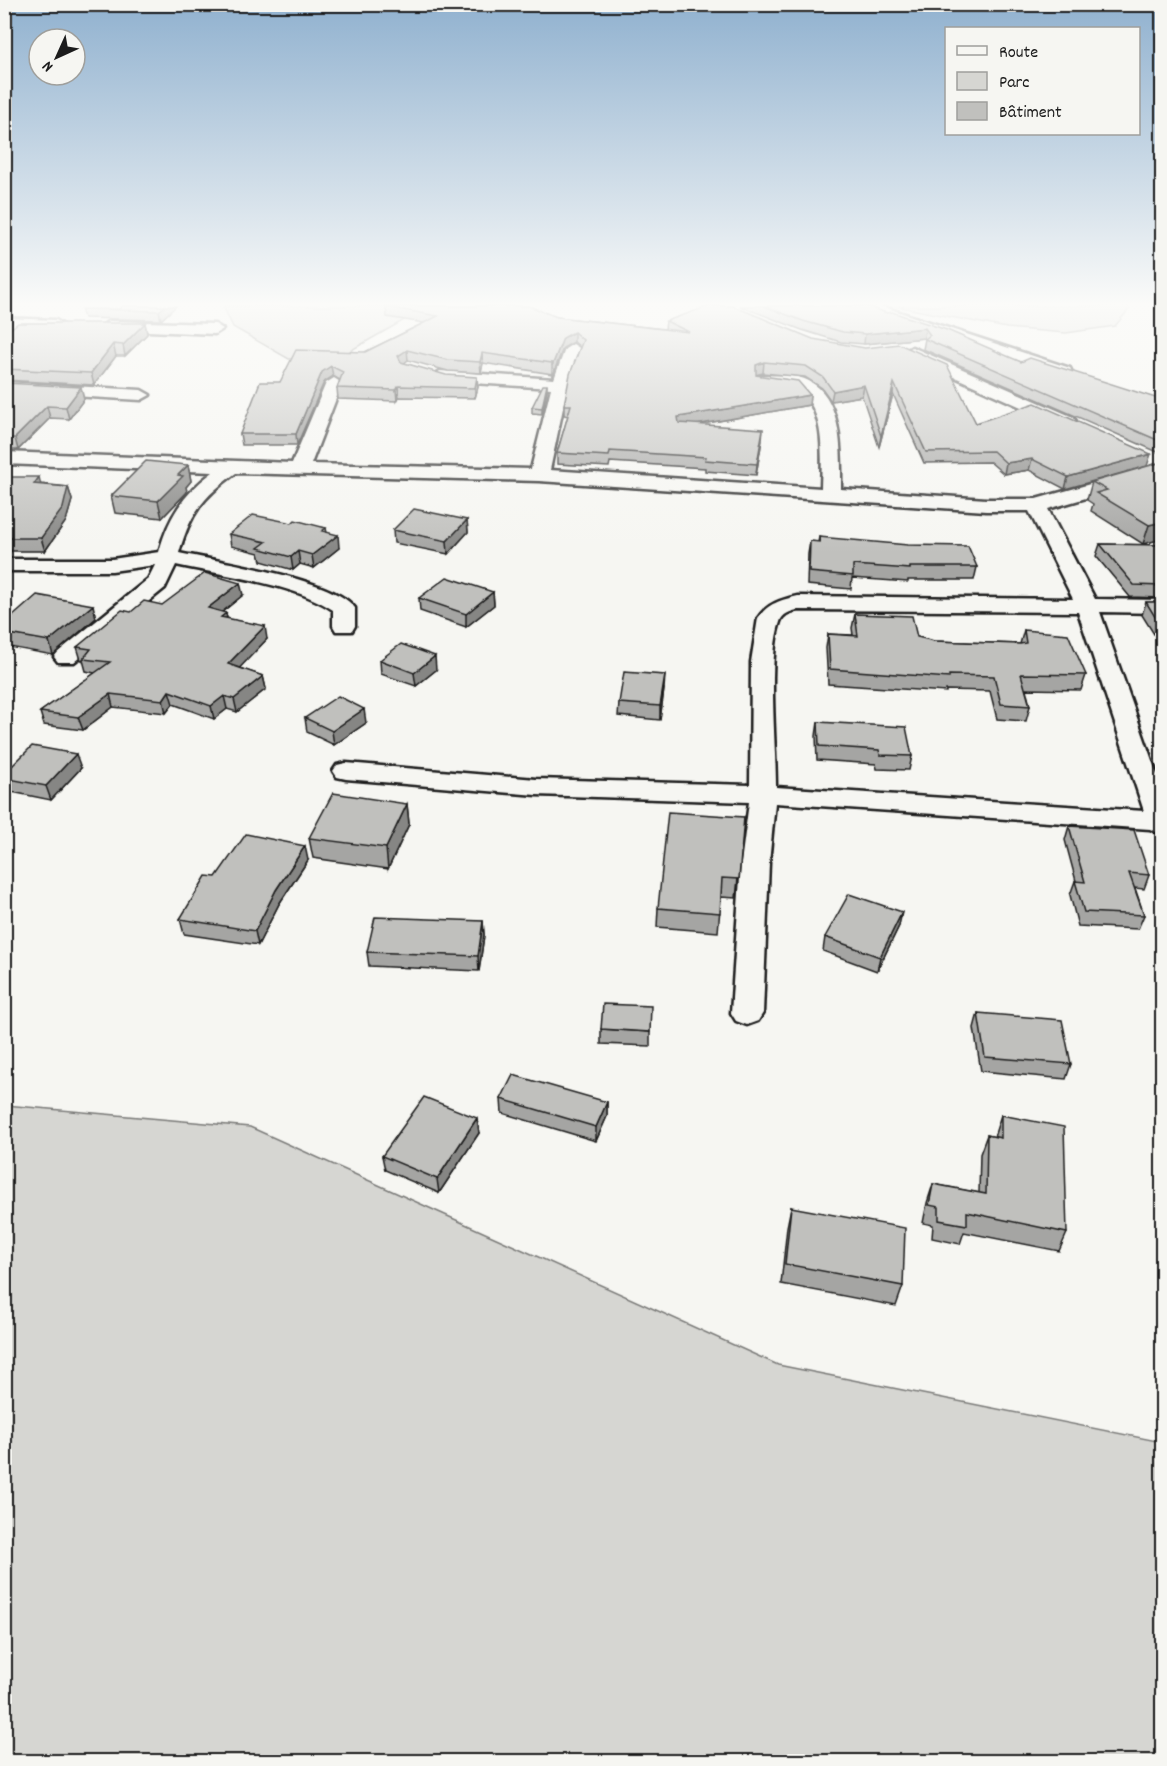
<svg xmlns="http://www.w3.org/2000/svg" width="1167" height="1766" font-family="Dekko,sans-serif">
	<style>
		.green { fill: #d6d6d2; stroke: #797977; stroke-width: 1.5 }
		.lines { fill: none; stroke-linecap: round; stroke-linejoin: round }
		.minor-casing { stroke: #1c1c1c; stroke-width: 5 }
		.minor { fill: #f6f6f2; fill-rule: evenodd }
		.wall { fill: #a5a5a3; stroke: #1c1c1c; stroke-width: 1.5 }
		.shaded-wall { fill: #868684; stroke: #1c1c1c; stroke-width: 1.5 }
		.building { fill: #c0c0bd; stroke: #1c1c1c; stroke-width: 1.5 }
	</style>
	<rect width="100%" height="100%" fill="#f6f6f2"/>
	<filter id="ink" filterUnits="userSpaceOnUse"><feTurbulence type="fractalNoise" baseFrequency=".0167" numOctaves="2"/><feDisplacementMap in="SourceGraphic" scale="12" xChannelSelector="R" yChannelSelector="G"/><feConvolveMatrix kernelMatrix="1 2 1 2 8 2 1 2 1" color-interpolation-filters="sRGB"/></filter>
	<g filter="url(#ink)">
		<!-- green -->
		<path class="green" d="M223,306H421L415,314L348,352L289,359L233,327Z
			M895,306H1128L1130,308L1115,326L1066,333L1007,328Z
			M5,1105L250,1127L778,1365L1162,1442V1761H5Z"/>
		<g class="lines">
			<!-- minor casing -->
			<g class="minor-casing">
				<path id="minor" d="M861,306H881L1070,368L1072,372L1064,377L1058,376L863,309Z
					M4,318L56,320L64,325L56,330L4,328Z
					M109,321L215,324L223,329L215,334L104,329L101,326Z
					M573,344L581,349L568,384L550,470L821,488C822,455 826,411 798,389L757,384L755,380L757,376L763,375C778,376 796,374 809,381C844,399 841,457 841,489L986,499H1036L1162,464V476L1048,509L1095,599L1162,600V613L1100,612L1162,789V835L1150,829L775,803L769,863L763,1013L758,1021L747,1025L736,1021L731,1013L741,863L749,802L536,795L346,779L337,777L333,771L337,765L346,763L536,779L750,785L751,662L758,618C768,603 781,600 798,596L1073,599L1029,511H986L539,481L236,473C203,497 190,513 179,553C217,561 335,579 355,608V626L352,631H336L333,626V610C296,584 221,575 176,565L165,588L74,662H58L54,657L58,652L148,579L155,565L112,571H4V559H112L159,552C168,518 184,493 213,472L4,464V452L292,463L326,383L334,378L342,383L311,464L531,469L551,388L440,381L432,376L440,371L554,379L565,349ZM798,610L1078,612L1144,811L776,787C776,745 767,658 780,622C782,614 791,611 798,610Z
					M912,347L1073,417L1076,421L1067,426L1061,425L906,355L904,352Z
					M4,382L141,390L150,395L141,400L4,392Z"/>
			</g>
			<!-- minor -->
			<use href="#minor" class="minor"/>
		</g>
		<!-- wall -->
		<path class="wall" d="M123,306H176L161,320L84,318L81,309H119Z
			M733,306L976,423L1147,466L1065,489L1029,470L1004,474L990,462L924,463L893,394L879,447L862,396L831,401L822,388L805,377L763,373L756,375L810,395L809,405L696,425L762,440L756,475L705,471V468L610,462L609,467L557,464V453L568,416L564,415V405L580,347L574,342L563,348L552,377V374L483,363L481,373L448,371L408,360L404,363L478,387L475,398L399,397L397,401L338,399L337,388L340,380L333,376L324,382L297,445H242L240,434L280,382L365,352L424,323L387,317L386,307L557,317L665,329L666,321Z
			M740,306H866L1021,362L1162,400V451L1160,453L923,349L925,339L924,338L864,344L841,342L802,330Z
			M145,323L147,334L125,356H116L94,385L4,380V334Z
			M4,383L84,399L69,419L50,418L18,450H4Z
			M547,391L542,414L532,413V407Z
			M1162,462V539L1143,544L1091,511L1093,504L1087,500L1092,482Z
			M188,465L191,481L186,487L187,492L162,518L115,513L111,496Z
			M4,477L41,484L68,487L72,500L66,521L45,551H11L8,557H4Z
			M467,520L468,532L448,554L394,543L393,530Z
			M292,523L326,528L327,533L339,548L314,568L300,564L293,570L261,561L259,553L231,546L229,534Z
			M819,537L977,567L974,580H908V582L852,578L851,589L807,585L808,554L810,541L818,542Z
			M1100,544L1162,545V598L1130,597L1096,556Z
			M493,592L494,605L466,627L420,611L419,598Z
			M243,595L222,612L226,613L227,618L267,639L239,668L263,676L266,689L237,712L227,709L214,719L173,704L166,713L113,707L83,730L44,725L40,712L95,673L86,671L83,660H81L77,647L162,605Z
			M1146,602H1162V647L1142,615Z
			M855,614L917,637L934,641L1020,644L1024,630L1086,675L1081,690L1026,689L1030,706L1026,721L997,719L990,691L946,690V692L828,684L826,648L828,634L853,635L852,628Z
			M96,618L53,655L4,646V624Z
			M380,660L436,670L416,686L381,674Z
			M664,689L660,720L618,716L619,703Z
			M305,718L366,723L334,745L307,732Z
			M818,722L912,756L909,770L877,769L876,764L817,760L816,736Z
			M81,768L51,800L7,791L4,786V774Z
			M407,804L409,824L388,869L313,858L309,838Z
			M744,817L736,898L721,897L718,932L657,927L658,908Z
			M1069,826L1149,875L1144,889L1135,888L1144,915L1138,929L1078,926L1070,895L1075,881H1076L1065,840Z
			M308,860L279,904L258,945L184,934L180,919L216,877Z
			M483,921L484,935L479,971L369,966L367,952Z
			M899,926L877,971L823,951L825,937Z
			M978,1013L1071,1064L1066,1079L981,1071L974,1028Z
			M601,1029L650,1032V1046L601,1044Z
			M501,1099L607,1102V1116L596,1141L502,1113Z
			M1001,1115L1067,1233L1059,1251L964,1232L960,1244L932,1238L933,1225L923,1223L927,1203L933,1184L979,1193L980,1154L987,1135L994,1137Z
			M479,1133L439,1193L385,1170L382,1156Z
			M791,1207L903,1286L896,1306L781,1284L787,1227Z"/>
		<!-- shaded-wall -->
		<path class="shaded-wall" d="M165,306H176L161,320L159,311Z
			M145,323L147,334L125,356L123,345Z
			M925,328L924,338L864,344L865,334Z
			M574,332V342L563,348L552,377V366L563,338Z
			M113,344L116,356L94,385L91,373Z
			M407,350L408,360L399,367L398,356Z
			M482,353L483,363L481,373L480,362Z
			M764,362L763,373L755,375L756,365Z
			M331,366L333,376L324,382L297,445L296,434L322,372Z
			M477,377L478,387L475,398V388Z
			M894,383L893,394L879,447L881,436Z
			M547,385V391L542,414V408Z
			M864,385L862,396L831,401L833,391Z
			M398,386L399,397L397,401L396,390Z
			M81,387L84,399L69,419L66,407Z
			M810,395L809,405L678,428V417Z
			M47,406L50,418L18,450L15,438Z
			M763,429L762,440L756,475L757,464Z
			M1151,454L1147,466L1065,489L1068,477Z
			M1032,459L1029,470L1004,474L1006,463Z
			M188,465L191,481L186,487L187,492L162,518L158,501L178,475Z
			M39,477L42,490L34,484Z
			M68,487L72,500L66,521L45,551L41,538Z
			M467,520L468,532L448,554L447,541Z
			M1162,522V539L1143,544L1149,525Z
			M338,535L339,548L314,568L312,555Z
			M6,538L11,551L8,557H4V542Z
			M298,551L300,564L293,570L291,557Z
			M240,583L243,595L211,621L208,608Z
			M493,592L494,605L466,627V614Z
			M93,605L96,618L53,655L49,641Z
			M226,613L228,625L221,617Z
			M265,626L267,639L231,677L228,664Z
			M435,656L436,670L416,686L414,673Z
			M665,675L664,689L660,720V706Z
			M263,676L266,689L237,712L234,699Z
			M169,691L173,704L166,713L163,700Z
			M110,694L113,707L83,730L78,717Z
			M224,696L227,709L214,719L211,706Z
			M364,709L366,723L334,745L332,731Z
			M76,754L81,768L51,800L46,786Z
			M407,804L409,824L388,869L386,848Z
			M305,846L308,860L279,904L258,945L255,931L276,890Z
			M902,912L899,926L877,971L880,957Z
			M483,921L484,935L479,971L478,956Z
			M607,1102V1116L596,1141V1127Z
			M477,1118L479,1133L439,1193L437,1179Z"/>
		<!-- building -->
		<path class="building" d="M123,306H165L159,311L81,309H119Z
			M391,306H529L557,317L689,332L666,321L709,306H733L813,339L865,348L899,344L947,365L976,423L1035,403L1151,454L1068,477L1032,459L1006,463L993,451L926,452L894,383L881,436L864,385L833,391L823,377L806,366L764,362L756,365V375L798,381L810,395L678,417L679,423L763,429L757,464L705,460L706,457L610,451L609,456L557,453L571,405H564L570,374L583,340L574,332L563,338L552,366V363L482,353L480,362L448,360L407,350L398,356L401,362L446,375L477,377L475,388L398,386L396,390L337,388L343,372L331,366L322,372L296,434H240L260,382H280L296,350L365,352L438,316L386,307Z
			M764,306H866L887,313L892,312L947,330L1021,362L1030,358L1162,400V442L925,339L930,335L925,328L865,334L843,332L803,321Z
			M18,323H145L123,345L113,344L91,373L4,369V334Z
			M4,383L81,387L66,407L47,406L15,438H4Z
			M543,385H547L542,408L532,407Z
			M146,461L188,465L178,475L183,476L158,501L111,496Z
			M1162,462V522L1149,525L1096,493L1107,490L1092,482Z
			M4,477H39L34,484L68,487L63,508L41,538H6L4,542Z
			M414,509L467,520L447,541L393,530Z
			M253,515L292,523L295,520L326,528L322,531L338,535L312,555L298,551L291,557L258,548L266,542L229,534Z
			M819,537L908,545L968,546L977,567H910V569L853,565V576L809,572L810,541L820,542Z
			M1100,544L1162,545V586L1134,585Z
			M205,573L240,583L208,608L226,613L221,617L265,626L228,664L263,676L234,699L224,696L211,706L169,691L163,700L110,694L78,717L40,712L110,662L83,659L91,649L77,647L122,610L131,612L144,601L162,605Z
			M447,577L493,592L466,614L419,598Z
			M37,595L93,605L49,641L4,633V624Z
			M1146,602H1162V628Z
			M855,614L912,616L917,637L934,641L1020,644L1026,643L1024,630L1068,634L1086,675L1021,674L1030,706L1001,704L994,676L949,675V678L830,669L828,634L858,636Z
			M401,644L435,656L414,673L380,660Z
			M624,672L665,675L660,706L619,703Z
			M338,696L364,709L332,731L305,718Z
			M818,722L906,727L912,756L880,755L879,750L819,746Z
			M32,746L76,754L46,786L4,778V774Z
			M333,793L407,804L386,848L309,838Z
			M668,812L744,817L739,879L722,878L720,913L658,908Z
			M1069,826L1134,830L1149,875L1129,873L1144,915L1084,912L1075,881L1085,882Z
			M246,834L305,846L276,890L255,931L180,919L206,876L216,877Z
			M849,894L902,912L880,957L825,937Z
			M375,917L483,921L478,956L367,952Z
			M603,1004L651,1006L650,1032L601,1029Z
			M978,1013L1062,1020L1071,1064L985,1057Z
			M513,1075L607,1102L596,1127L501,1099Z
			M424,1097L477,1118L437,1179L382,1156Z
			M1001,1115L1064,1127L1067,1233L967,1212V1225L939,1220V1207L929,1205L933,1184L986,1194L987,1135L1001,1138Z
			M791,1207L905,1228L903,1286L785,1264Z"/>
	</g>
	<!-- sky -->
	<linearGradient id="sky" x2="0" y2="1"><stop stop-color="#90b1cf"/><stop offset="0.55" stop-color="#fbfbf9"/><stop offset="1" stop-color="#fbfbf9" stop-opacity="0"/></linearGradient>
	<rect width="1167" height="553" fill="url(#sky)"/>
	<!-- margin -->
	<rect width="1167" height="1766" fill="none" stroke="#f6f6f2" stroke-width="24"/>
	<rect x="12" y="12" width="1143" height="1742" fill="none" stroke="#1c1c1c" stroke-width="2" filter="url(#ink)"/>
	<!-- legend -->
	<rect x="945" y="27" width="195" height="108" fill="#f6f6f2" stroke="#9f9f9c" stroke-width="1.5"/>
	<rect x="957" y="46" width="30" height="9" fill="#f6f6f2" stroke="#9f9f9c" stroke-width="1.5"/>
	<text x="999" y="57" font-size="18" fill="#1c1c1c">Route</text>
	<rect x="957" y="72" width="30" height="18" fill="#d6d6d2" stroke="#9f9f9c" stroke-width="1.5"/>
	<text x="999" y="87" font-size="18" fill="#1c1c1c">Parc</text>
	<rect x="957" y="102" width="30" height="18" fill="#c0c0bd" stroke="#9f9f9c" stroke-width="1.5"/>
	<text x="999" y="117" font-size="18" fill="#1c1c1c">Bâtiment</text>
	<!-- north arrow -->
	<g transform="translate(57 57) rotate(225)"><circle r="28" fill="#f6f6f2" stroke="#9f9f9c" stroke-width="1.5"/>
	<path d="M0-4.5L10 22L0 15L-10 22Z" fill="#1c1c1c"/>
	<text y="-9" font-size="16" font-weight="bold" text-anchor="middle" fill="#1c1c1c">N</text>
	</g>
</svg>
